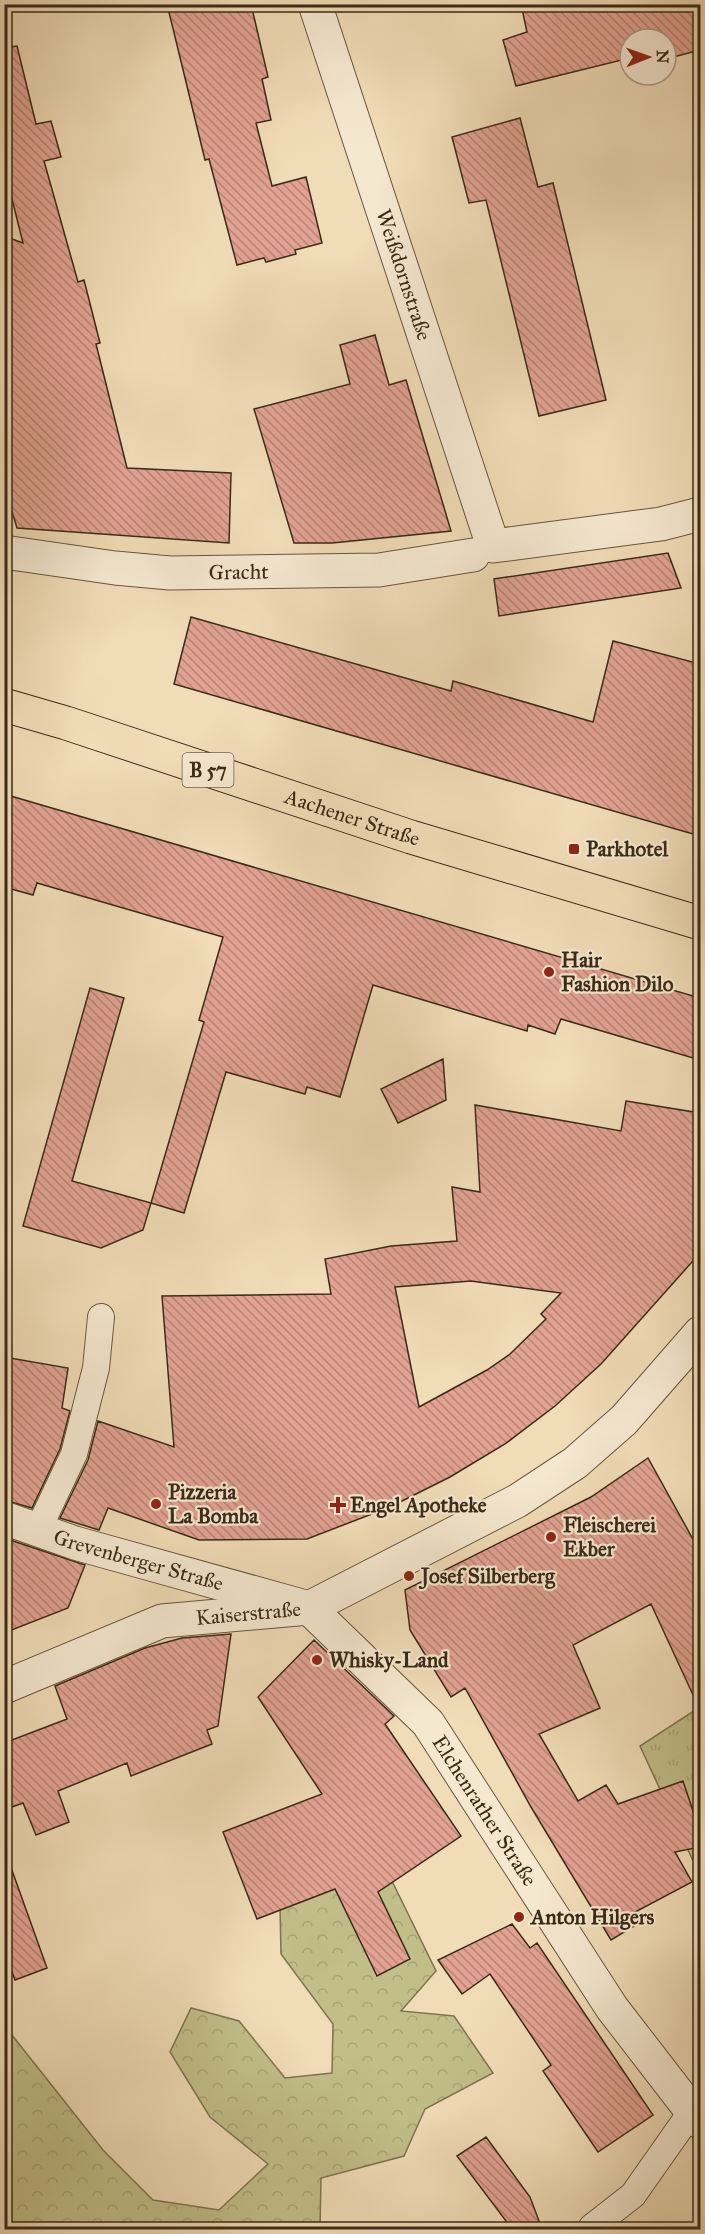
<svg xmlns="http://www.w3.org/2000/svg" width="705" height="2234" font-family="'IM FELL Great Primer',serif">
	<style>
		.grass { fill: url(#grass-tufts); stroke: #7e7450; stroke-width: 1.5 }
		.forest { fill: url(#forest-crowns); stroke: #7e7450; stroke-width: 1.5 }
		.building { fill: url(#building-back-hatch); stroke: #3a2a17; stroke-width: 1.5; fill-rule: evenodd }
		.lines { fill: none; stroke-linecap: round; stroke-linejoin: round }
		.service-casing { stroke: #68563f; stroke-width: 28 }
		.minor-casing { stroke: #68563f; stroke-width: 35 }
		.primary-casing { stroke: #3a2a17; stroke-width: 35 }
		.service { stroke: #f5e8d0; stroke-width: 26 }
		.minor { stroke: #f5e8d0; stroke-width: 33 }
		.primary { stroke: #f0dcb7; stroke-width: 33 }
		.poi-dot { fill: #8f2418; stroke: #f5e8d0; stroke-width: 2 }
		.labels { text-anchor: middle; stroke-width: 4.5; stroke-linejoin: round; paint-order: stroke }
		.shield { fill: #f5e8d0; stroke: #72634e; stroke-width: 1.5 }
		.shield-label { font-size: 20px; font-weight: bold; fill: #3a2a17 }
		.street-label { font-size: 21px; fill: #3a2a17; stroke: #f5e8d0 }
		.poi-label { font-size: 21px; font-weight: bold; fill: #3a2a17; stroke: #f5e8d0; text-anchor: start }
	</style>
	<defs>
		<pattern id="grass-tufts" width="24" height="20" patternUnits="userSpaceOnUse" patternTransform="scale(1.5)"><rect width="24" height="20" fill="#c1be89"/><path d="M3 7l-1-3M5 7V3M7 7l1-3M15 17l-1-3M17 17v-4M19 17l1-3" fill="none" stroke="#a7a376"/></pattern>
		<pattern id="forest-crowns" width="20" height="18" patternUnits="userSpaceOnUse" patternTransform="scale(1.5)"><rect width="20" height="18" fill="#c1be89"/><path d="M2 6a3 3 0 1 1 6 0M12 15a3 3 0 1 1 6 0" fill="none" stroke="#a7a376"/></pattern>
		<pattern id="building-back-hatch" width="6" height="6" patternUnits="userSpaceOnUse" patternTransform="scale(1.5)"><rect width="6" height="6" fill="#e2a292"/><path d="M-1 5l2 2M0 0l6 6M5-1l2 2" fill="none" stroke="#b88476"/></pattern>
	</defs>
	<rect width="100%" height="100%" fill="#f0dcb7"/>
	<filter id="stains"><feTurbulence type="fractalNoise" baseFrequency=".00333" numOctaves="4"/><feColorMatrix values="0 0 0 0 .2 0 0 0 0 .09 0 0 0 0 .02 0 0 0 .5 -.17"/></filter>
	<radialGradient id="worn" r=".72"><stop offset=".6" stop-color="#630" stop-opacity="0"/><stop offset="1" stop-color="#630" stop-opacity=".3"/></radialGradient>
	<!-- grass -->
	<path class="grass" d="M700,1707V1876L640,1746Z"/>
	<!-- forest -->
	<path class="forest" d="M365,1826L436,1971L401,2011L454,2016L493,2073L425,2109L404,2156L321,2178L320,2229H5L4,2025L103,2150L153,2200L219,2210L268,2164L210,2117L170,2052L191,2008L239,2021L285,2078L332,2073L333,2024L281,1954L280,1906Z"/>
	<!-- building -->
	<path class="building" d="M167,4H251L268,77L262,79L271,120L256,123L272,186L306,177L322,243L295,250L296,254L266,262L264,258L237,265L209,159L205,160Z
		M521,4H700V50L666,59V39H630V58L516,86L503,40L527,32Z
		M17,46L36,124L51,121L61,157L44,161L78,282L84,280L100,343L96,344L127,468L231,473L229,543L17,528L4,485V236L23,243L4,167V48Z
		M520,118L538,187L553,183L606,400L539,416L486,200L469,203L452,137Z
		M375,335L389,385L406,380L451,531L332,543H294L254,409L350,384L340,345Z
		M668,553L681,588L499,616L494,579Z
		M191,617L451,691L453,681L593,722L613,641L700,664V836L174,684Z
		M4,794L700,998V1060L561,1019L555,1034L528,1025L527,1031L373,985L340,1097L307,1087L305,1094L226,1072L184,1213L151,1203L204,1022L199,1020L223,937L37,883L33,895L4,887Z
		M90,988L124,998L72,1181L151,1203L143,1230L101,1248L23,1226Z
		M443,1059L446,1100L398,1123L381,1089Z
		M626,1101L700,1113V1253L601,1364L555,1406L505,1444L450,1477L390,1507L307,1539L199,1540L108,1508L99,1530L60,1518L88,1460L98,1421L174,1447L162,1296L331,1294L325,1259L391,1246L457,1241L452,1187L480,1192L475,1105L621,1131ZM471,1281L561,1293L541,1314L546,1319L510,1354L487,1370L419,1407L395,1287Z
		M4,1357L68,1368L62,1408L70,1411L60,1449L32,1508L4,1500Z
		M648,1458L700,1552V1710L651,1604L573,1645L600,1708L539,1734L578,1801L606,1785L618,1804L683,1781L700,1832V1847L675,1852L692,1882L635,1912L641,1922L611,1940L531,1807L465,1688L451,1697L410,1630L405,1590L591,1497Z
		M4,1538L85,1565L68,1608L4,1633Z
		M231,1634L218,1726L207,1730L212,1744L131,1776L127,1763L58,1791L69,1822L36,1835L23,1803L4,1810V1743L67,1719L55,1686L145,1648L182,1638Z
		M314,1640L394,1716L385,1724L461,1836L378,1892L410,1959L377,1976L335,1889L257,1919L223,1832L322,1794L258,1697Z
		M9,1862L47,1968L15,1980L4,1951V1863Z
		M512,1924L530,1948L537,1943L653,2115L598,2152L543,2071L551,2065L490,1974L462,1994L438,1960Z
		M486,2137L530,2197L542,2229H512L457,2156Z"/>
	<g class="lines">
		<!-- service casing -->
		<g class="service-casing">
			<path id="service" d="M38,1530L74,1454L96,1368L101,1317
				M592,2227L633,2195L692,2111"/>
		</g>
		<!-- minor casing -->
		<g class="minor-casing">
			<g id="minor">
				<path id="s1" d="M315,4L493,546L661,524L700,514"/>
				<path id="s2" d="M4,552L115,568L170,573L379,570L473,555"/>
				<path id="s3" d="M4,1518L75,1543L309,1608L428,1723L612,2008L700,2122"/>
				<path id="s4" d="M4,1687L162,1621L309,1608L517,1501L575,1463L624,1420L700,1333"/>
			</g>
		</g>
		<!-- primary casing -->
		<g class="primary-casing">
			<g id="primary">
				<path id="s5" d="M4,705L66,723L411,837L700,923"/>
			</g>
		</g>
		<!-- service -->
		<use href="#service" class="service"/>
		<!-- minor -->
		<use href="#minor" class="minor"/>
		<!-- primary -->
		<use href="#primary" class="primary"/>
	</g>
	<!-- markers -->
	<g class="poi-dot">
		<rect x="568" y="843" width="12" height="12" rx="3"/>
		<circle cx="549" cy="972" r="6"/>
		<circle cx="156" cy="1504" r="6"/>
		<path d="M335 1496h6v6h6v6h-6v6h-6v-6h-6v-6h6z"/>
		<circle cx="551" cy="1537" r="6"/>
		<circle cx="409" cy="1576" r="6"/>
		<circle cx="317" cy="1660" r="6"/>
		<circle cx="519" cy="1917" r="6"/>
	</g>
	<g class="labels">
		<!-- shield labels -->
		<rect class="shield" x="182.5" y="753" width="51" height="34" rx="4.5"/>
		<g class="shield-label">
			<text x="208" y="777">B 57</text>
		</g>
		<!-- street labels -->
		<g class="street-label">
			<text dy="7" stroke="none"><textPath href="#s1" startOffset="285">Weißdornstraße</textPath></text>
			<text dy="7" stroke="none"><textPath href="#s2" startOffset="236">Gracht</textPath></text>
			<text dy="7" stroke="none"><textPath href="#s5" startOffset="366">Aachener Straße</textPath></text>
			<text dy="7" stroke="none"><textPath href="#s3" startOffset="141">Grevenberger Straße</textPath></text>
			<text dy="7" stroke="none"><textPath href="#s4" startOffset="258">Kaiserstraße</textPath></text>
			<text dy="7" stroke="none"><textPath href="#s3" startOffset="588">Elchenrather Straße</textPath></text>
		</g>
		<!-- poi labels -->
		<g class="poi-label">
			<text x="586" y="856">Parkhotel</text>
			<text x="561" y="967">Hair<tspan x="561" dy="24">Fashion Dilo</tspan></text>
			<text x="168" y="1499">Pizzeria<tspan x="168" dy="24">La Bomba</tspan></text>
			<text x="350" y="1512">Engel Apotheke</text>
			<text x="563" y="1532">Fleischerei<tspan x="563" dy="24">Ekber</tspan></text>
			<text x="421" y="1583">Josef Silberberg</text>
			<text x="329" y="1667">Whisky-Land</text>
			<text x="531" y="1924">Anton Hilgers</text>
		</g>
	</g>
	<!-- margin -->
	<rect width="705" height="2234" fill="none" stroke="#f0dcb7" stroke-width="24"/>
	<rect x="6" y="6" width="693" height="2222" fill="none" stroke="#3a2a17" stroke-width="3"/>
	<rect x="12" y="12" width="681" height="2210" fill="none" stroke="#3a2a17" stroke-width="1.5"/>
	<!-- north arrow -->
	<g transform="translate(648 57) rotate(89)"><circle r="28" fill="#f5e8d0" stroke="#aa9c86" stroke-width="1.5"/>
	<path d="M0-4.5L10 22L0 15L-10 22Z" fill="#8f2418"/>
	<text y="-9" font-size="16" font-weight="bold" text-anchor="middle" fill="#3a2a17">N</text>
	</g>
	<rect width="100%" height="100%" filter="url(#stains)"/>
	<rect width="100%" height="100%" fill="url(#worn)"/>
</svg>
